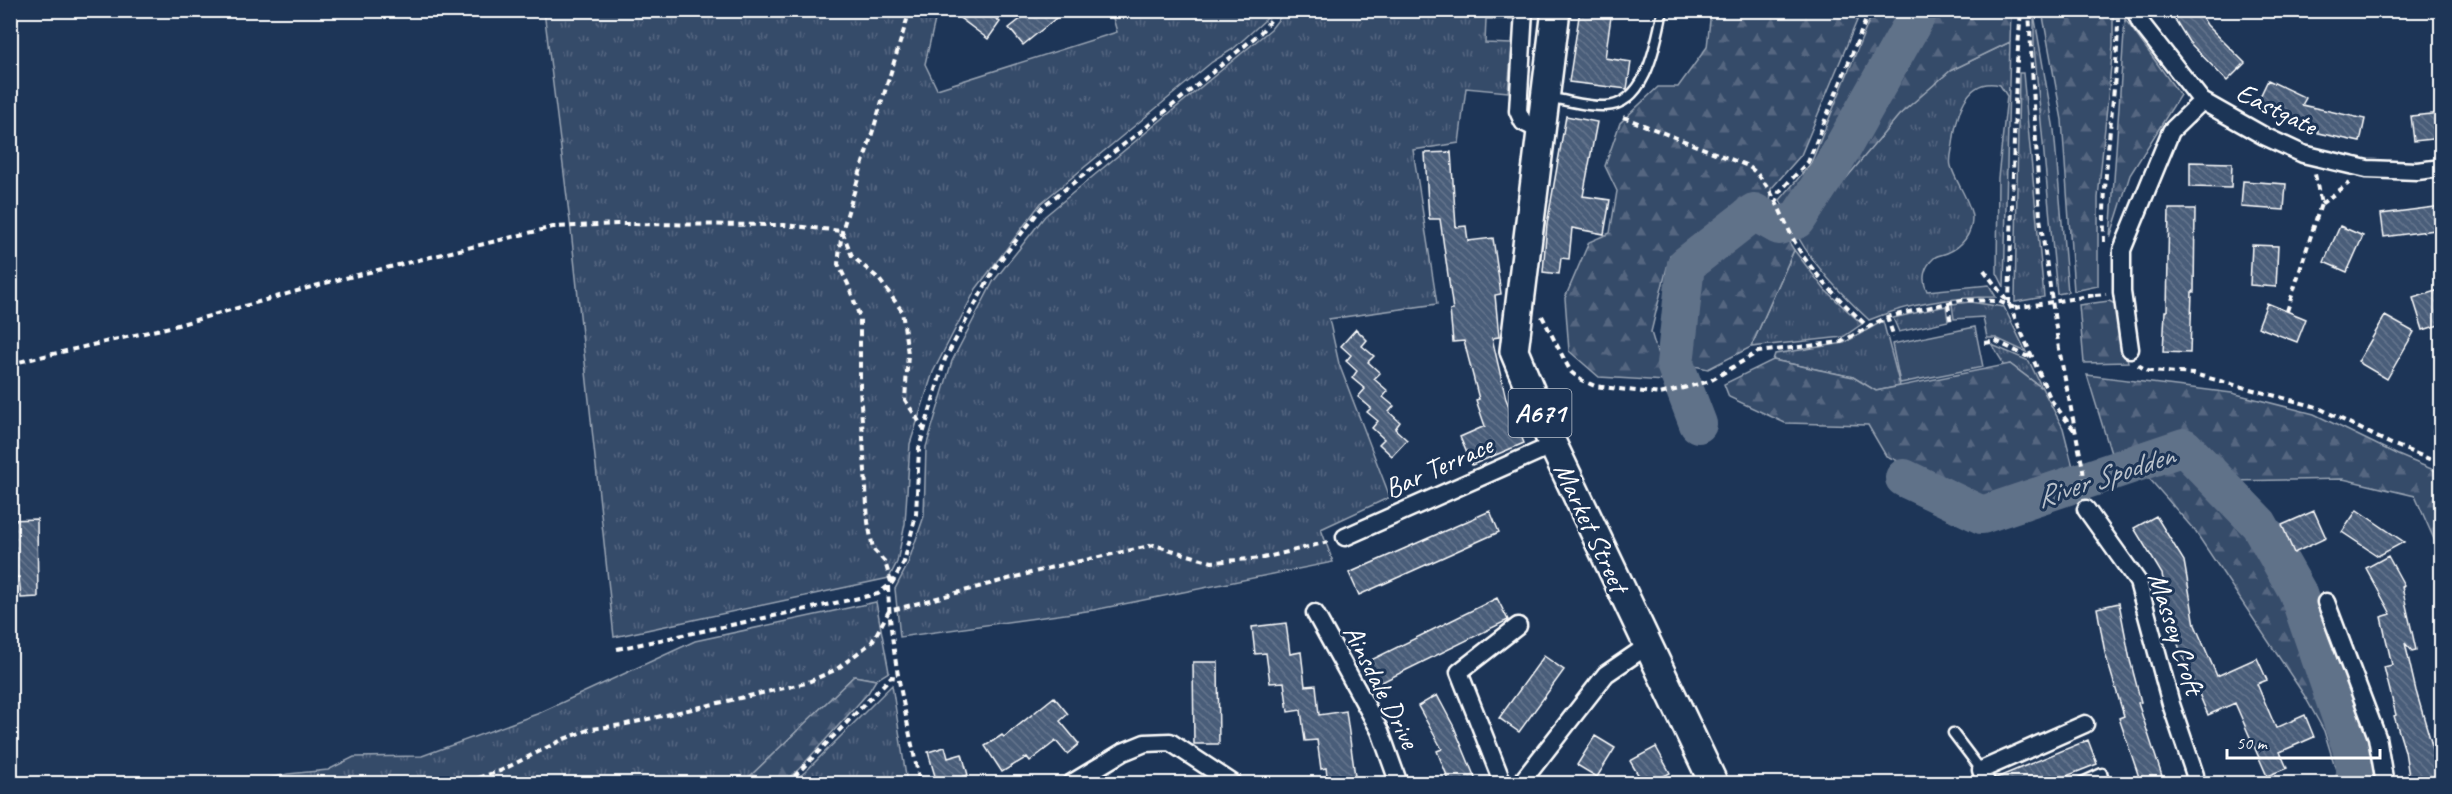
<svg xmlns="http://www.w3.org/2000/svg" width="2452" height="794" font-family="Caveat,sans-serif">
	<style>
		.grass { fill: url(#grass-tufts); stroke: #9aa5b4; stroke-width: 1.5 }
		.forest { fill: url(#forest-firs); stroke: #9aa5b4; stroke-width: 1.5 }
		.green { fill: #364b69; stroke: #9aa5b4; stroke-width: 1.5 }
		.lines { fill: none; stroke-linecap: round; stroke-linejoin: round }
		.river { stroke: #617289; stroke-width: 38 }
		.building { fill: url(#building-back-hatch); stroke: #fff; stroke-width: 1.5 }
		.service-casing { stroke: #fff; stroke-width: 13 }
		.minor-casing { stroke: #fff; stroke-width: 21 }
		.primary-casing { stroke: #fff; stroke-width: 32 }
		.path { stroke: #fff; stroke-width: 4; stroke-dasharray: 6 4.5; stroke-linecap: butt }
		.service { stroke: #1d3557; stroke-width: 8 }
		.minor { stroke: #1d3557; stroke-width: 16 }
		.primary { stroke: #1d3557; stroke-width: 27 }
		.path-bridge { stroke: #fff; stroke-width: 4; stroke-dasharray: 6 4.5; stroke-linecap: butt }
		.labels { text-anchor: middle; stroke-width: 6; stroke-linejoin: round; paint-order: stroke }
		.shield { fill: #1d3557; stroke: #bbc2cd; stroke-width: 1.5 }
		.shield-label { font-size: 27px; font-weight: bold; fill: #fff }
		.street-label { font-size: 28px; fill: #fff; stroke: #1d3557 }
		.water-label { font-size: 30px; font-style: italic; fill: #b8c0ca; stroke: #1d3557 }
	</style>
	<defs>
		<pattern id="grass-tufts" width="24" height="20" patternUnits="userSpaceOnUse" patternTransform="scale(1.5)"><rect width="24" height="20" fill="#364b69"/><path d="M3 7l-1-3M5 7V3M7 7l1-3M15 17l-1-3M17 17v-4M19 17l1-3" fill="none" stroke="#546680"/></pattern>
		<pattern id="forest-firs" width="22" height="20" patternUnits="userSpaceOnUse" patternTransform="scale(1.5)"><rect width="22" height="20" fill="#364b69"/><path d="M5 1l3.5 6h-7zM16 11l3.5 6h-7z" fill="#546680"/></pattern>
		<pattern id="building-back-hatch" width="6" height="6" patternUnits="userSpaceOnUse" patternTransform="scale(1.5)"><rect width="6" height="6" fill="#4a5d79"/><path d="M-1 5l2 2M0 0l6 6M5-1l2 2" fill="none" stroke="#65758d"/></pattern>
	</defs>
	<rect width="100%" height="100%" fill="#1d3557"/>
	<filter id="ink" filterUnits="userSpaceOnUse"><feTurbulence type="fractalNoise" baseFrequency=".0167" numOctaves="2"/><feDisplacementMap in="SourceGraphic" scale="12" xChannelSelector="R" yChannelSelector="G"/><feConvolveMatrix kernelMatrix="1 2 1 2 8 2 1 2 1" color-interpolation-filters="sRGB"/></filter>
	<g filter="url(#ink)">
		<!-- grass -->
		<path class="grass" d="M544,11H937L925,64L937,89L1117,32L1111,11H1275L1233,49L1212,62L1041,203L976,289L933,372L910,444L905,524L897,562L889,578L614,637L571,230Z
			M1285,11H1513V19H1486L1485,43L1512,44L1508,92L1466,88L1459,143L1413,150L1437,304L1329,319L1339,364L1390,497L1321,529L1333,562L1094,610L900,637L895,589L907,566L924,516L926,447L952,361L993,282L1045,216L1271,29Z
			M2034,14L2054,130L2068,292L2057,294L2034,46Z
			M2010,42L2004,287L1997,273L1998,178L2007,96L2000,85C1965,76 1956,117 1953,144C1952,151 1949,160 1951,166C1955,181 1972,204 1972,218C1972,234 1962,247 1947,253C1943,255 1937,255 1934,258C1924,267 1921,279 1927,291L1989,285L1996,297C1953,297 1908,304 1869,320C1840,292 1815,268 1795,232L1808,223L1899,115L1949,71Z
			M2019,73H2023L2044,297L2015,302Z
			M1794,250L1825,290L1862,324L1843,337L1751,347Z
			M1970,302L2004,307L2026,352L1996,338H1987L1983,317L1954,319L1952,304Z
			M1946,306L1948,321L1899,332L1893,318Z
			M1883,321L1900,386L1876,391L1853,377L1773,360L1775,354L1844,343Z
			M1992,345L2029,361L2042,388L2010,364L2003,366L2002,361Z
			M876,602L889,672L876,680L854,676L743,783L242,784L288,774L328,770L354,757L422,756L537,714L695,641Z
			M892,685L907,783H791L805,772Z"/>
		<!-- forest -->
		<path class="forest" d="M1711,11H1861L1801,155L1771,189L1770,206L1750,207L1670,255L1651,332L1666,381L1599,377L1569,351L1565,298L1589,242L1610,233L1617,191L1605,166L1620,123L1658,87H1678L1707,47Z
			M1873,11H1912L1818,180L1794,216L1789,219L1780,200L1811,163Z
			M1928,11H2011L2010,42L1950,71L1899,115L1808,224Z
			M2042,11H2113V46L2098,198V286L2074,291L2062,120Z
			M2125,19L2180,95L2130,175L2110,238Z
			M1753,220L1786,237L1794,250L1751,347L1708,369L1685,364L1699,275Z
			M2109,301L2115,304L2128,362L2084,363L2079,305Z
			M1773,360L1853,377L1876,391L2010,364L2042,388L2063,428L2075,475L1993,500L1886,456L1868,425L1785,423L1729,397L1724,384Z
			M2087,375L2232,393L2314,414L2398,455L2441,473V555L2415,496L2343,479L2232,481L2191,437L2113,460Z
			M2185,456L2251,528L2291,594L2347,753L2350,783H2340L2324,731L2304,695L2195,531L2148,477L2118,486V477Z
			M854,676L876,680L868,693L799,769L783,783H743Z"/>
		<!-- green -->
		<path class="green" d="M1975,327L1983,367L1900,383L1892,344Z"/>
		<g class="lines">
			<!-- river -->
			<path class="river" d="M1698,424L1675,364L1686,265L1754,212L1779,226L1797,220L1831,168L1920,10
				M1904,478L1982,515L2184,447L2259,524L2297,591L2353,753L2355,784"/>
		</g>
		<!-- building -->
		<path class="building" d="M949,10H985L1000,22L988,39Z
			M1032,10H1066L1023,45L1009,28Z
			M1580,10H1612L1605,58L1631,62L1627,89L1569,82Z
			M2169,10H2198L2207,25L2245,63L2227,81L2189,42Z
			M2268,80L2306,98L2302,105L2365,119L2360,142L2318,133V130L2258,101Z
			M2442,113V138L2414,141L2411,116Z
			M1566,116L1597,122L1583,196L1610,200L1604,234L1572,228L1569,259L1561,258L1559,274L1543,272L1547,224Z
			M1451,152L1456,227L1466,226L1468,241L1493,238L1501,294L1495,295L1499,337L1492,338L1506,399L1524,443L1472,465L1460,437L1485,426L1476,400L1479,399L1464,341L1453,342L1450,310H1453L1440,219H1429L1425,153Z
			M2190,162L2232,163L2231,188L2190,187Z
			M2243,181L2286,184L2284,210L2241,207Z
			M2442,206V229L2384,237L2381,214Z
			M2169,209H2195L2194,292H2192L2190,353L2163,352L2165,311H2167Z
			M2340,226L2363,236L2347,272L2324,262Z
			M2252,245L2278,246L2276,287L2250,285Z
			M2442,289V324L2423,330L2413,298Z
			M2267,303L2306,319L2297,342L2258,327Z
			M2385,316L2414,332L2387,379L2358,362Z
			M1356,329L1367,340L1362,346L1374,356L1368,362L1380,373L1374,379L1388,391L1383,397L1394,406L1389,412L1400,422L1395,429L1407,440L1392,456L1379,444L1384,439L1372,428L1378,421L1367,412L1371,408L1358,397L1365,389L1352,378L1357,371L1346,361L1351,355L1341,346Z
			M2357,510L2404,542L2378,556L2342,532Z
			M1490,511L1499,532L1359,595L1349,573Z
			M2314,511L2326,538L2294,553L2282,525Z
			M2156,516L2184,561L2195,625L2217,676L2257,658L2267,680L2257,684L2276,728L2305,715L2314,737L2280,752L2287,768L2267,776L2235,703L2208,715L2174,635L2162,574L2134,528Z
			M37,519L38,597L21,598L19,577L10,578V520Z
			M2388,556L2404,585L2402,587L2416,650L2412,651L2405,643L2416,691L2431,742L2438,783H2410L2405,751L2394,716L2396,715L2384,667L2392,665L2381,617L2391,614L2366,568Z
			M1497,598L1508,620L1376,685L1365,663Z
			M2119,603L2130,660L2141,702L2138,703L2162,776L2141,783L2119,718L2124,716L2105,653L2097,608Z
			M1286,623L1290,654L1301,652L1305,686L1316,685L1319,715L1346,711L1356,783H1328L1326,768L1321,769L1317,740L1305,741L1301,710L1288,712L1284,682L1270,683L1266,653L1255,654L1252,627Z
			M1544,656L1564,670L1519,732L1499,718Z
			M1193,662H1218L1219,744H1194Z
			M1437,695L1454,727L1477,783H1450L1437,751L1442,749L1418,706Z
			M1054,697L1068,714L1060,721L1079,744L1067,754L1056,741L1030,761L1027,757L1002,772L985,746L1002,735L1004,737Z
			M1595,736L1615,748L1597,777L1577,765Z
			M2088,740L2097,764L2049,783H1997L1996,778Z
			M945,747L948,758L962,754L968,775L956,779L958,783H937L928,752Z
			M1656,747L1670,773L1650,783H1643L1630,761Z"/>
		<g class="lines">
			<!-- service casing -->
			<g class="service-casing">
				<path id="service" d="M1550,98C1567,100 1587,107 1605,106C1647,105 1656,42 1663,10
					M2439,431L2442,432
					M1953,733L1981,770
					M2078,784L2102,773L2105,784"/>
			</g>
			<!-- minor casing -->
			<g class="minor-casing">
				<path id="minor" d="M1524,10L1518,111L1523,122L1541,131
					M2135,10L2140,22L2202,101L2264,136L2303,154L2367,169L2417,171L2442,168
					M2130,349L2122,292V250L2171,131L2202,101
					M2086,509L2138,582L2171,704L2195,775L2193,784
					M1345,537L1553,445
					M2326,602L2377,737L2385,784
					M1315,613L1380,731L1399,784
					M1070,784L1123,752L1145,743L1170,742L1234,784
					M1503,784L1459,672L1518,626
					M1520,784L1606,674L1647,646
					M1987,784L1981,770L2085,724"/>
			</g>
			<!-- primary casing -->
			<g class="primary-casing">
				<path id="primary" d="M1556,10L1514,351L1553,445L1714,784"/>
			</g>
			<!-- path -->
			<path class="path" d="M2029,10L2040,218L2059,349L2083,469L2085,493
				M1623,117L1748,166C1776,186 1784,228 1803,256C1822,283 1845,305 1868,327
				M1776,204L1779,192L1808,162L1870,10
				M2321,204L2349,183
				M2104,242C2102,167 2117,94 2118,19
				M1984,270L2009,304L2051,400L2074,430
				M2095,295L2106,294
				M1948,304L1951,324
				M2009,304L2016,74L2021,10
				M2287,311L2321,204L2315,174
				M1542,316L1564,359L1571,372L1581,380L1595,386L1660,394L1710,381L1758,352L1841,342L1887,317L1922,309L1962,300L1998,301L2015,308
				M1887,317L1894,337
				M1985,343L1996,341L2026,356L2031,355
				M10,364L174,326L329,282L553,227L618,224L784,225L842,231L852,256L879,279L902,311L908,354L905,400L924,429
				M2138,365L2148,371L2194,374L2317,407L2389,443L2442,464
				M891,582L885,562L873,549L868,522L860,388V318L848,284L838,264L842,231L910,10
				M888,586C890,653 907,718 920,784
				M617,649L878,594L892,583L904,562L916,515L919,448L945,359L996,266L1043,206L1144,129L1260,33L1279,10
				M458,784L500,771L564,739L591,729L622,725L806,683L837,669L872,642L889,611L1053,567L1154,545L1212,562L1263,558L1328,542
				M787,784L891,677L898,678"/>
			<!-- service -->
			<use href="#service" class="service"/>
			<!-- minor -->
			<use href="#minor" class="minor"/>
			<!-- primary -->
			<use href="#primary" class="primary"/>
			<!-- path-bridge -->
			<path class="path-bridge" d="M2015,308L2095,295"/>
		</g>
	</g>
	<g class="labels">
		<!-- shield labels -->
		<rect class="shield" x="1508.5" y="389" width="63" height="48" rx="4.5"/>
		<g class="shield-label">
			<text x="1540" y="422">A671</text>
		</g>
		<!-- street labels -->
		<g class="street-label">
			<text transform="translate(2277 108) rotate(26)" y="10">Eastgate</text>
			<text transform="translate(1438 466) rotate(-24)" y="10">Bar Terrace</text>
			<text transform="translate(1592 527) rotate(65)" y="10">Market Street</text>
			<text transform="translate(2177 633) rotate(72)" y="10">Massey Croft</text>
			<text transform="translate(1382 686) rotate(63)" y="10">Ainsdale Drive</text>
		</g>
		<!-- water labels -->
		<g class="water-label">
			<text transform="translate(2105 476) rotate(-18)" y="10">River Spodden</text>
		</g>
	</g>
	<!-- margin -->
	<rect width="2452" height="794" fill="none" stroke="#1d3557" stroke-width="36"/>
	<rect x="18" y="18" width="2416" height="758" fill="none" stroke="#fff" stroke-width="2" filter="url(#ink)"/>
	<!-- scale -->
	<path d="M2227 749v9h153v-9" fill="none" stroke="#ffffff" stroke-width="3"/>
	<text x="2236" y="749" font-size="18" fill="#ffffff" stroke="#1d3557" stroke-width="4.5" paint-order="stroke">50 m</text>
</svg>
